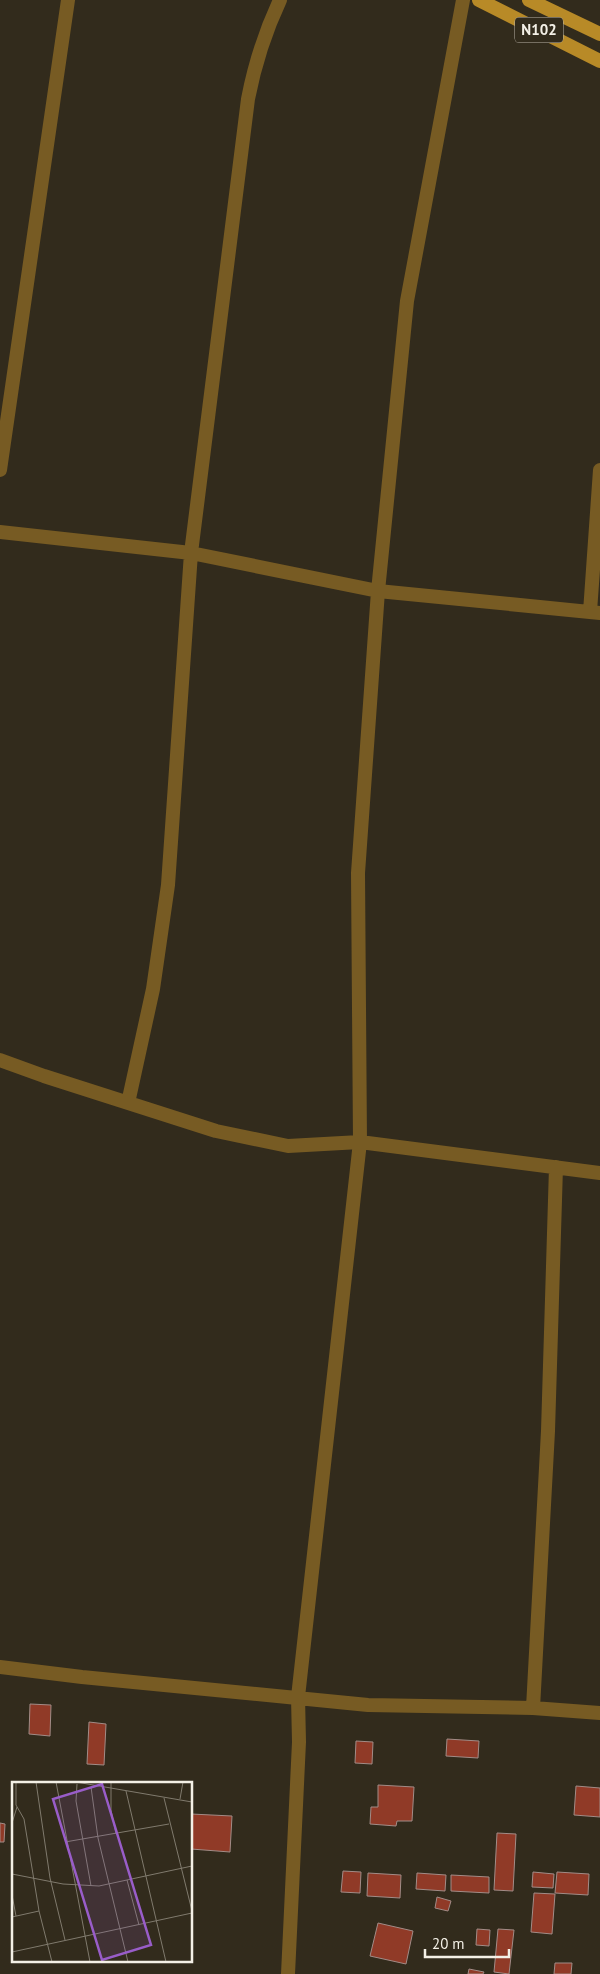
<svg xmlns="http://www.w3.org/2000/svg" width="600" height="1974" font-family="'PT Sans',sans-serif">
	<style>
		.building { fill: #903a27; stroke: #a28c87 }
		.lines { fill: none; stroke-linecap: round; stroke-linejoin: round }
		.minor { stroke: #775b23; stroke-width: 14 }
		.primary { stroke: #b88a27; stroke-width: 14 }
		.labels { text-anchor: middle; stroke-width: 4; stroke-linejoin: round; paint-order: stroke }
		.shield { fill: #322b1c; stroke: #bab5a9; stroke-width: 1 }
		.shield-label { font-size: 15px; font-weight: bold; fill: #f4f0e6 }
		.inset-road { fill: none; stroke: #807a6d; stroke-width: 1 }
		.view { fill: #995dc9; fill-opacity: 0.15; stroke: #995dc9; stroke-width: 2.5 }
		.inset-edge { fill: none; stroke: #f4f0e6; stroke-width: 2.5 }
	</style>
	<rect width="100%" height="100%" fill="#322b1c"/>
	<!-- building -->
	<path class="building" d="M30,1704L51,1705L50,1736L29,1734Z
		M89,1722L106,1724L104,1765L87,1764Z
		M447,1739L479,1741L478,1758L446,1756Z
		M356,1741L373,1742L372,1764L355,1763Z
		M378,1785L414,1787L412,1821H397L396,1826L370,1824L371,1807H378Z
		M576,1786L600,1788V1817L574,1815Z
		M191,1814L232,1816L230,1852L191,1849Z
		M0,1823L5,1824L4,1842H0Z
		M497,1833L516,1834L513,1891L494,1890Z
		M343,1871L361,1872L360,1893L341,1892Z
		M533,1872L554,1874L553,1888L532,1887Z
		M557,1872L589,1874L588,1895L555,1893Z
		M368,1873L401,1875L400,1898L367,1896Z
		M417,1873L446,1875L445,1891L416,1889Z
		M451,1875L489,1877V1893L451,1891Z
		M534,1893L555,1894L552,1934L531,1932Z
		M437,1897L451,1901L448,1911L435,1908Z
		M378,1923L413,1931L406,1964L370,1956Z
		M477,1929L490,1930L489,1946L476,1945Z
		M498,1929L514,1930L509,1974L494,1972Z
		M555,1963H572L571,1974H554Z
		M469,1969L484,1972L483,1974H468Z"/>
	<g class="lines">
		<!-- minor -->
		<path class="minor" d="M0,470L68,0
			M0,532L191,553L378,591L600,613
			M590,612L600,470
			M0,1060L44,1076L216,1131L288,1146L360,1142L600,1173
			M128,1103L153,989L168,885L191,553L248,99C255,63 264,34 280,0
			M0,1667L82,1677L368,1705L533,1708L600,1713
			M533,1708L548,1431L556,1167
			M288,1974L299,1742L298,1697L360,1142L358,873L378,591L407,301L463,0"/>
		<!-- primary -->
		<path class="primary" d="M479,0L600,61
			M529,0L600,34"/>
	</g>
	<g class="labels">
		<!-- shield labels -->
		<rect class="shield" x="515" y="17.5" width="48" height="25" rx="4"/>
		<g class="shield-label">
			<text x="539" y="35">N102</text>
		</g>
	</g>
	<!-- overview -->
	<g transform="translate(12 1782)">
		<rect width="180" height="180" fill="#322b1c"/>
		<path class="inset-road" d="M4,0V23L12,37L27,129L40,180M24,0L38,96L53,158M44,0L78,180M64,0L180,20M99,0V28L104,52M65,2L64,19L79,104M79,5L86,56L116,180M114,9L154,180M152,16L180,129M168,17L171,0M0,41L5,25M53,60L157,42M0,92L51,102L87,104L180,84M115,98L127,143M0,113L4,134M0,135L27,129M0,170L180,131"/>
		<path class="view" d="M90,2L139,163L90,178L41,17Z"/>
		<rect width="180" height="180" class="inset-edge"/>
	</g>
	<!-- scale -->
	<path d="M425 1949v8h84v-8" fill="none" stroke="#f4f0e6" stroke-width="2.5"/>
	<text x="432" y="1949" font-size="15" fill="#f4f0e6" stroke="#322b1c" stroke-width="4" paint-order="stroke">20 m</text>
</svg>
